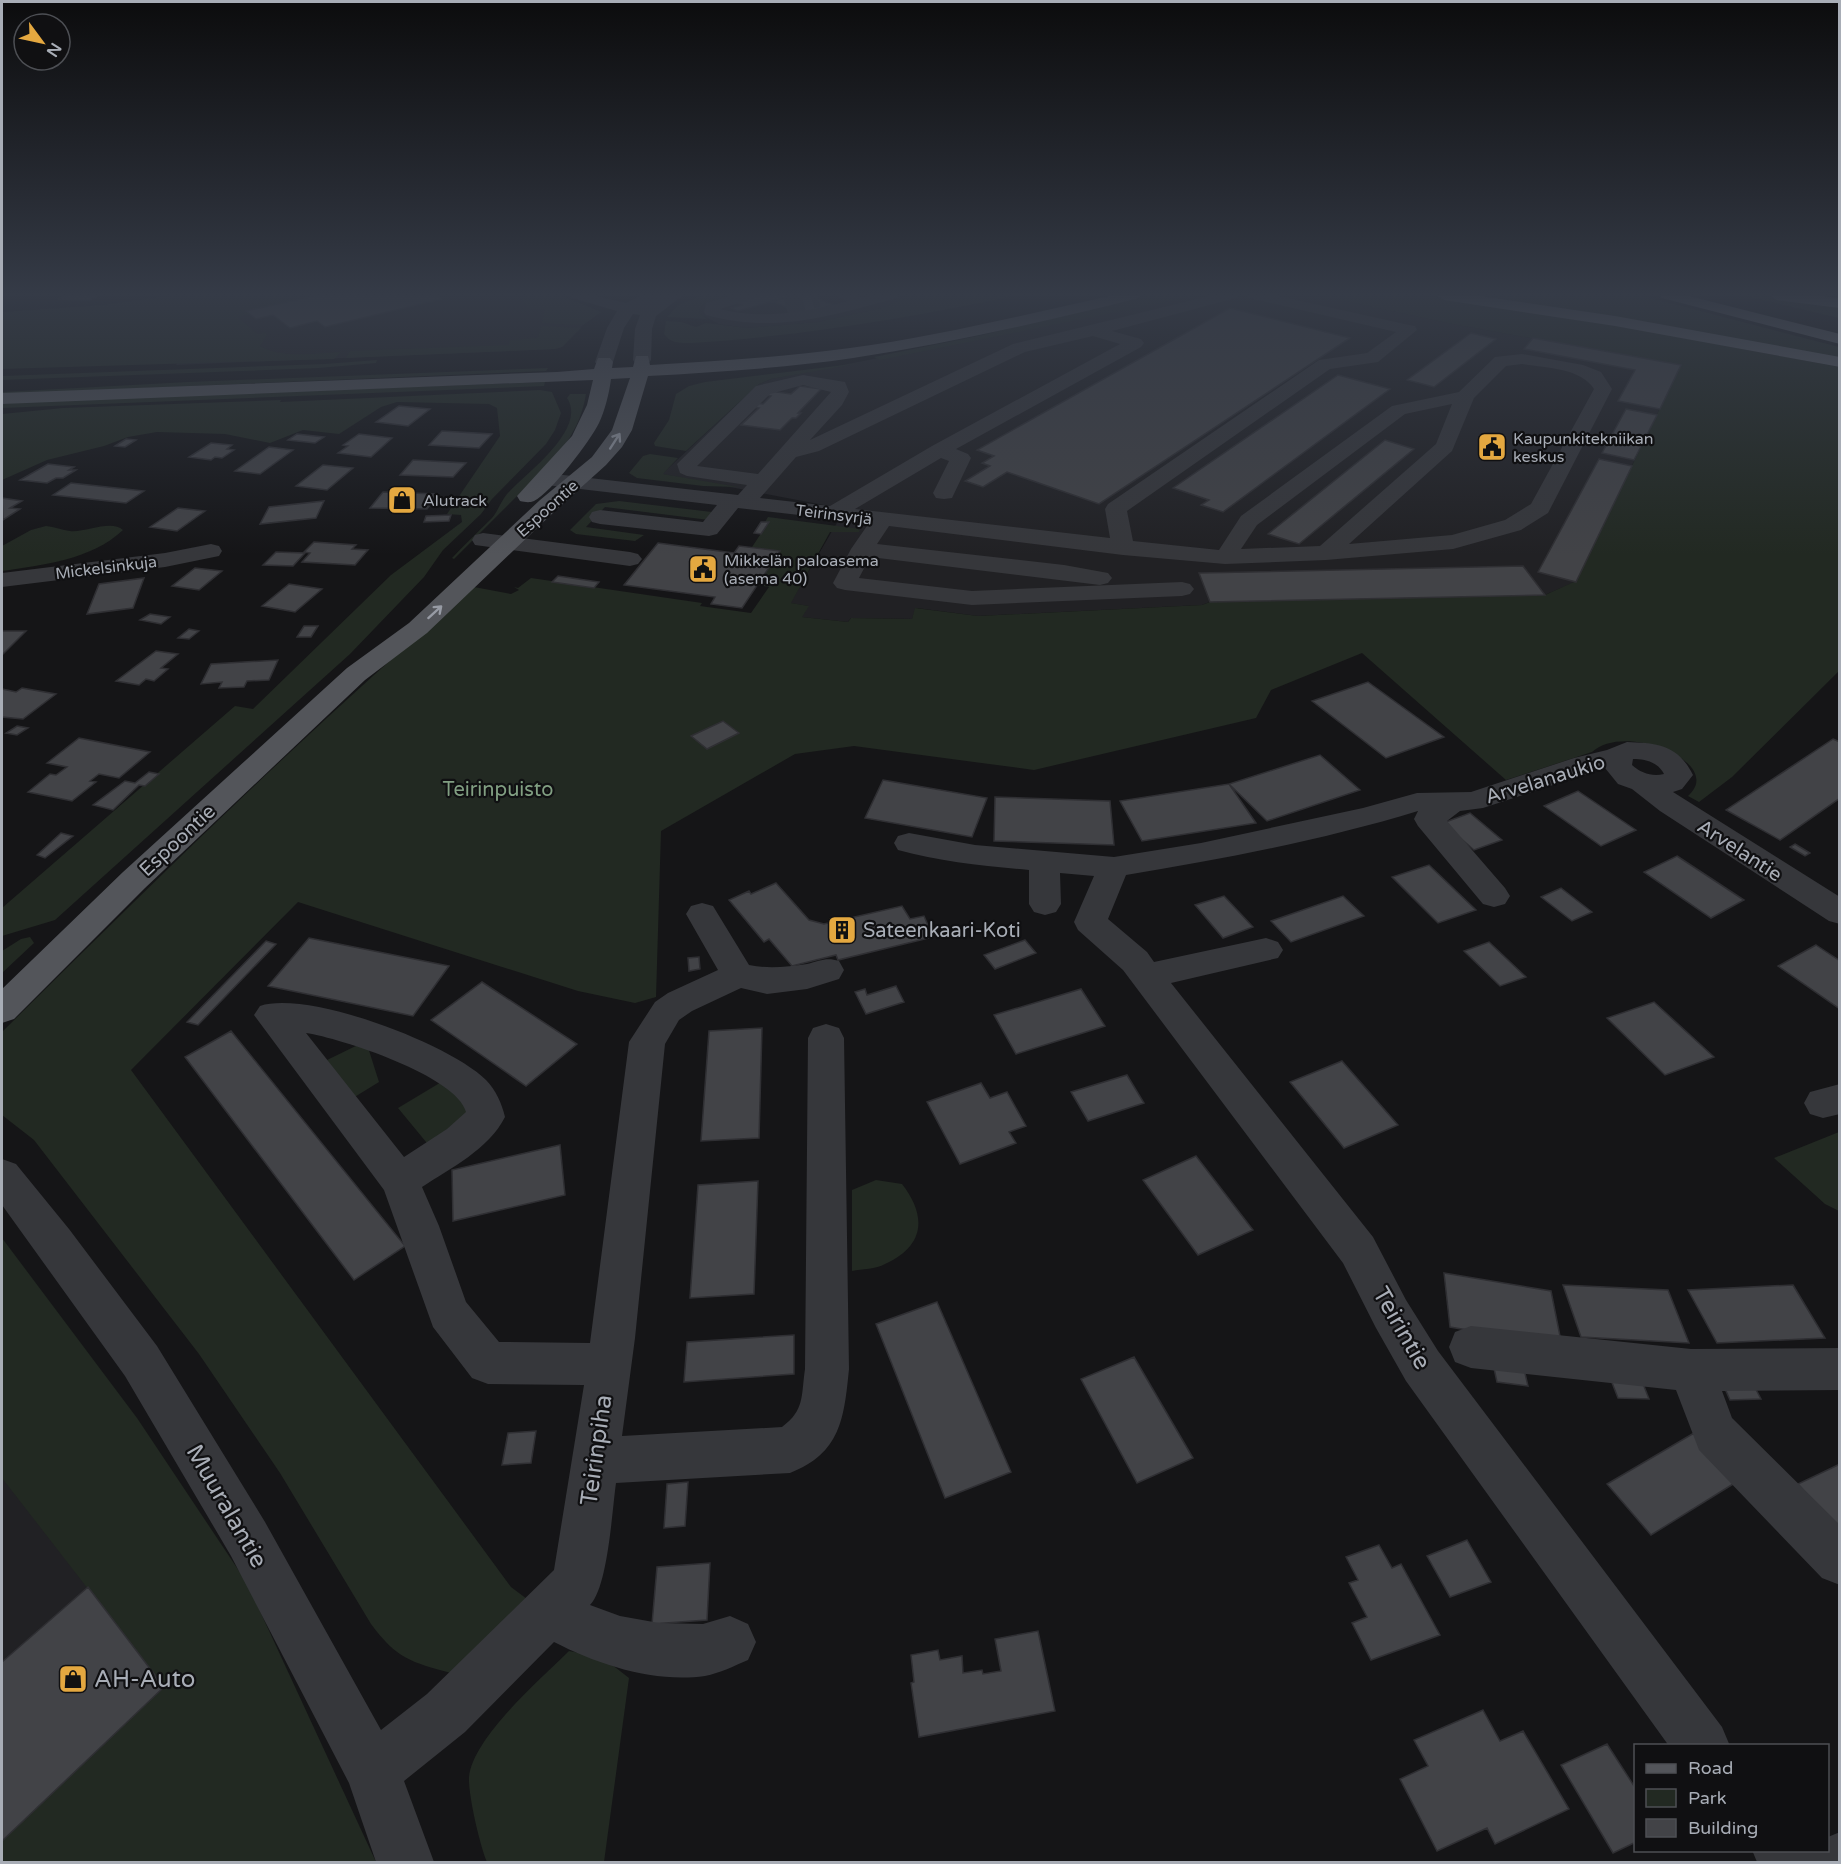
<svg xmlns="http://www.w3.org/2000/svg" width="1841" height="1864" font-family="'Varela Round',sans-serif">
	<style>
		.built { fill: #212124 }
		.green { fill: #222922 }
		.building { fill: #424347; stroke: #2f2f33; stroke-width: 1.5 }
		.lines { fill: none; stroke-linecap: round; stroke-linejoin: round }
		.minor-tunnel { stroke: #323337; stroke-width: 18; stroke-dasharray: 18 9; stroke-linecap: butt }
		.minor { fill: #36373b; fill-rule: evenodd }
		.major { fill: #53555a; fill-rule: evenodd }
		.highway { fill: #63666c; fill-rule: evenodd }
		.oneway { stroke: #979ba4 }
		.labels { text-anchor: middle; stroke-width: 4.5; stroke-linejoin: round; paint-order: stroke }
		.far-poi-label { font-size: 16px; fill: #a8adb6; stroke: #101012; text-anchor: start }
		.far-street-label { font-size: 16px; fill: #a8adb6; stroke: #101012 }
		.street-label { font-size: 20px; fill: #a8adb6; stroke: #101012 }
		.park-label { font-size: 20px; fill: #819f82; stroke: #101012 }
		.poi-label { font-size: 20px; fill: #a8adb6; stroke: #101012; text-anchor: start }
		.near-street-label { font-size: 24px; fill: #a8adb6; stroke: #101012 }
		.near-poi-label { font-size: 24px; fill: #a8adb6; stroke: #101012; text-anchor: start }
	</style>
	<rect width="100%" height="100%" fill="#151517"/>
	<!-- built -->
	<path class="built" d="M287,295H559L601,312L583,325L562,347L555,349L176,365L210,317Z
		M735,295H910L882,308L818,322L746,328L719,324L700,314L699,309L704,304Z
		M1200,295H1316L1458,325L1681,365L1575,582L1545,595L1210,602L1202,605L978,616L916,608L912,619L851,618L848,622L801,617L808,606L790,603L845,509L662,474L759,384L771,379Z
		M2,1429L177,1683L2,1850Z"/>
	<!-- green -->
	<path class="green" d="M173,295H319L247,311L250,314L237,317L258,334L266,333L267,335L260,346C281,359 317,353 341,352L334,359L2,369V312L104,305Z
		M520,295H559L601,312L583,325L542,323L545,309H529Z
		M704,295H735L704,304L699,309L700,314L707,319L667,317L678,305Z
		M910,295H1017C910,318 802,336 692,343C681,343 671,344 664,334L666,321L681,322L696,327L706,323L747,328L818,322L882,308Z
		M1151,295H1200L880,360L874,357L978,336Z
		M1316,295H1420L1647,331L1839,367V671L1732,777L1699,802L1688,796C1726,763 1625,721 1592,752L1506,780L1362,653L1271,690L1256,718L1034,770L854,746L795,754L661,831L656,997L635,1003L578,991L298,902L131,1070L511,1587L527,1599L451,1673C411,1662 397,1659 371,1624L280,1473L199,1354L34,1140L2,1115V1032C156,880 309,728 474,587L511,594L519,590L514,587L518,588L531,578L702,603L700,606L751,613L769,587L757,585L780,551L752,547L768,523L765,522L768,517L860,529L859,532H830L791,603L809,606L802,617L848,622L851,618L912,619L915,608L978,616L1202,605L1210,602L1545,595L1576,581L1681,365L1458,325Z
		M1468,295H1639L1839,347V358Z
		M1743,295H1759L1839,306V318Z
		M541,326L581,328L562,347L555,349L346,358L350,351L509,345L510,340L538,338Z
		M377,360L376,363L319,368L2,380V376L324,364Z
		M861,363L771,379L759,384L686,451L655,446L654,443L669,420L676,394L689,386L705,382Z
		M548,368L546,371L2,394V392L188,382Z
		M545,382L544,386L2,408V404L35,401Z
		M540,390L552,392L561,413L555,430L546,444L492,499L481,514L443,550L424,577L350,654L55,920L2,936V908L235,706L253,709L391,575L462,522L461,515L447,514L500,436L497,408L489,404L397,402L381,407L339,434L303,430L270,443L225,434L157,432L128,437L104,446L47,460L2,480V414L63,408L281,400L280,402Z
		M570,394H586C582,418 573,434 559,454L454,559L452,558C465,544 479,531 492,518C498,511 501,501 507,494C525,474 588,429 567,398Z
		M650,454L678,458L663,474L738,487L703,486L637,478L629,473L643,456Z
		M619,501L712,512L709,520L605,507L586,527L644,535L635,541L576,534L570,530L596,504Z
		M46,526C55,527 62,530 70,531C85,533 111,519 123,530C91,560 43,565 2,571V546L31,530Z
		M30,937L34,943L2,973V951L21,939Z
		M366,1041L379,1082L353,1098L327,1060Z
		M448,1078L479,1110L431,1148L398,1108Z
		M1839,1132V1211L1825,1204L1774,1158Z
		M876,1180L902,1184C927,1216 925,1246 885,1264C876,1269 862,1269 852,1271V1190Z
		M2,1238L137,1418L247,1583L376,1862H2V1841L164,1687L2,1478Z
		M569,1651L602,1657L629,1678L604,1862H487C480,1846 468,1794 469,1777C473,1737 541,1679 569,1651Z"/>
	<!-- building -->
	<path class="building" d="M66,295H99L90,300L58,299Z
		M319,295H435L442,299L325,327L317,321L290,328L273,315L256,319L246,311Z
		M761,295H796L738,311L731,308L742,305L735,302Z
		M796,295H809L834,305L802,314L772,301Z
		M1230,308L1350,338L1099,504L1007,472L983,487L965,481L990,466L982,463L994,456L977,450Z
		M1471,333L1496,339L1434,387L1407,380Z
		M1533,338L1681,365L1660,409L1618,401L1635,370L1524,349Z
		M1338,375L1390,389L1223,512L1201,505L1209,500L1173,488Z
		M800,386L821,389L798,413H801L796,418H792L780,430L741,425L759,408L752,407L756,403L763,404L771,396L766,395L770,391L791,394Z
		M399,406L430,409L408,426L376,422Z
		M1626,409L1657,415L1634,460L1602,453Z
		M442,431L492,434L479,448L429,445Z
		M297,434L324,437L315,443L288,440Z
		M359,434L392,438L371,457L338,453L348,446L343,445Z
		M126,439L136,440L125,447L115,446Z
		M1385,440L1414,449L1299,544L1268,534Z
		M211,443L232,445L227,449L234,450L222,458L215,457L211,460L189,457Z
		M269,447L293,450L260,474L235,471Z
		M1599,459L1632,466L1576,582L1538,572Z
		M413,460L466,463L453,477L400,475Z
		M48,464L74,467L69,470H76L63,478H56L47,483L20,480Z
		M323,465L353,468L327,490L296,486Z
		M71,483L144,491L126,503L53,495Z
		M383,492L438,494L427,509L370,508Z
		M2,498L22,501L10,508L20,509L3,520Z
		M324,501L316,518L260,524L269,507Z
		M178,508L205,511L177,531L150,527Z
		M451,515L449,521L424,522L426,516Z
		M761,522H769L761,534L754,533Z
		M314,542L356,545L352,549L368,550L355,565L302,562L310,553L304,552Z
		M658,543L734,553L739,546L780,551L742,608L711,604L715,597L624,585Z
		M276,552L305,553L293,566L263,565Z
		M1523,566L1545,595L1210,602L1199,573Z
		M195,568L222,571L199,590L172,586Z
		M558,576L599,582L594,588L552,582Z
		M144,578L133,608L87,614L99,584Z
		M289,584L322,589L295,612L262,606Z
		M150,614L170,617L161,624L140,620Z
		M304,626H318L311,637H297Z
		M189,629L199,631L189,639L178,638Z
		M2,631H26L2,655Z
		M156,651L178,654L161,668L168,669L154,681L146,679L139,685L116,681Z
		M278,660L269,680L247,681L244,687L219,688L222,682L201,684L211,664Z
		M1368,682L1444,737L1386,758L1312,701Z
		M22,688L56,694L23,719L2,717V689L16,692Z
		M723,721L739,733L707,749L691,736Z
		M17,726L28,728L17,735L6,733Z
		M79,738L150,752L119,778L99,774L90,781L96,782L72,801L28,792L50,774L56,775L67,767L47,763Z
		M1833,739L1840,742V798L1780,840L1726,810Z
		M1320,755L1360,790L1267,821L1229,784Z
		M149,772L159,774L145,786L139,785L113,810L93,805L125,781L135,783Z
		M883,780L987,798L972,837L865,818Z
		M1229,784L1256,823L1142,841L1120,801Z
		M1578,791L1636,830L1601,846L1544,806Z
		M995,797L1110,801L1114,845L994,841Z
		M1470,813L1502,840L1474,850L1443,823Z
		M61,833L73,836L45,858L37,855Z
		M1795,844L1810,853L1805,856L1790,847Z
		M1677,856L1744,900L1711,918L1644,872Z
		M1429,865L1476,910L1438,923L1392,877Z
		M776,883L809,920L824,924L902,906L910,919L924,916L933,937L838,960L836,955L792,966L769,939L764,942L729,900L749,891L751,894Z
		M1561,888L1592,912L1572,921L1541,897Z
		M1224,896L1253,927L1223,938L1195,905Z
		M1343,896L1364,916L1291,942L1271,921Z
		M309,938L449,966L413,1016L268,986Z
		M1025,940L1036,953L995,969L984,955Z
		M266,941L276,944L198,1025L187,1022Z
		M1489,942L1526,977L1500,986L1464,951Z
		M1816,945L1840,961V1009L1778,966Z
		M699,957L700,969L689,971L688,958Z
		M482,982L577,1044L526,1086L431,1020Z
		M896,986L904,1002L866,1014L855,992L865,989L867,995Z
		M1081,989L1105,1026L1016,1054L994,1015Z
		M1654,1002L1714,1057L1665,1075L1607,1018Z
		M762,1028L759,1138L701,1141L709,1031Z
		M231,1031L405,1246L354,1280L185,1057Z
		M1342,1061L1398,1125L1344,1148L1290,1082Z
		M1127,1075L1144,1103L1088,1121L1071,1092Z
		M981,1083L990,1098L1007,1092L1026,1126L1009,1132L1016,1143L960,1164L927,1102Z
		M560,1145L565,1195L453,1221L452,1170Z
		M1196,1156L1253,1230L1198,1255L1143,1180Z
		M758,1181L754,1294L690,1298L698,1185Z
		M1444,1273L1551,1291L1562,1346L1450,1327Z
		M1563,1285L1668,1290L1689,1343L1581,1337Z
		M1793,1285L1825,1338L1717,1343L1688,1290Z
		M937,1302L1011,1472L945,1498L876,1324Z
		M794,1335V1374L684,1382L687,1342Z
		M1134,1357L1193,1458L1137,1483L1081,1379Z
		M1493,1364L1524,1369L1528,1386L1497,1382Z
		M1611,1380L1642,1381L1649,1399L1618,1398Z
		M1722,1382H1752L1761,1399L1730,1400Z
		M536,1431L531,1463L502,1465L508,1433Z
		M1694,1433L1738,1481L1651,1535L1607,1484Z
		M1840,1464V1533L1798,1484Z
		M688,1482L685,1526L664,1528L667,1484Z
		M1467,1540L1491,1582L1450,1597L1427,1556Z
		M1379,1545L1392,1568L1401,1564L1440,1635L1371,1660L1352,1623L1367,1617L1349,1583L1358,1580L1346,1557Z
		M710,1563L707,1620L652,1624L657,1567Z
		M88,1587L164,1687L2,1841V1662Z
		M1038,1631L1055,1711L919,1737L911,1683L914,1682L911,1655L938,1650L940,1660L962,1656L963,1673L982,1670L983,1674L1001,1671L995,1639Z
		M1483,1710L1500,1741L1523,1731L1569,1809L1495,1844L1487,1828L1437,1851L1400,1779L1428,1766L1414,1740Z
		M1607,1744L1636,1789V1842L1613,1853L1561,1765Z"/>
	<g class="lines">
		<!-- minor-tunnel -->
		<path class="minor-tunnel" d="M786,307L818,298"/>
		<!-- minor -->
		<path class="minor" d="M570,295H592L626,303L642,295L682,296L656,316L652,329L651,360L648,364H636L633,360L635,329L640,315L633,314L624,328L613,362L610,366H598L595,362L607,328L617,311L572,298Z
			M734,295H757L755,298L720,309C763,320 806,312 848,301L840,298L838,295L865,297L874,295H899L897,298C829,316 776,334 706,315L704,312L706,303Z
			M1213,295H1238L1236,298L1112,331L1141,339L1144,343L1141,347L956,449L968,454L971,458L952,498L944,499L936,498L933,493L949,461L941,458L855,509L1110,538L1105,509L1108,504L1319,360L1367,353L1396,332L1249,298L1247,295H1274L1409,325L1415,326L1417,330L1378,362L1330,369L1127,511L1133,541L1219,550L1241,516L1392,406L1459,392L1495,357L1522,354L1583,365L1601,372L1612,389L1548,513L1521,530L1453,549L1326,560L1225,564L1123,555L889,526L877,544L1064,565L1108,573L1112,578L1108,583L1100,585L870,557L859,578L972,591L1182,582L1190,584L1194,589L1190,594L1182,596L972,605L845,590L837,588L833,583L851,549L869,523L738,508L717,534L709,536L600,524L592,522L589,517L592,512L600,510L703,522L717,505L546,485L539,483L536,479L539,475L546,473L738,495L747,485L687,476L680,473L677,464L756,386L803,375L845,382L849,392L842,405L810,440L1013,344ZM1093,336L1120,344L932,446L830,506L760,498L796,457L819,451L1025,352ZM1522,364C1545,368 1581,368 1594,389L1531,504L1505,520L1452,535L1349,544L1452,451L1474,398L1506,366ZM803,385L831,392L758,474L697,466L770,394ZM1452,404L1436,444L1320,546L1241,549L1257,525L1405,414Z
			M483,533L630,552L638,554L642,559L638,564L630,566L475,545L472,540L475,535Z
			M211,544L219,546L222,551L219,556L165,567L2,587V573L165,553Z
			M1627,742C1658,743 1678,745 1693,775L1682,789L1673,792L1840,897V924L1829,921L1660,811L1632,789L1618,784L1605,768L1483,808L1460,811L1447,821L1505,888L1510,896L1505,904L1494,907L1483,904L1418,826L1414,819L1418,811C1323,840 1224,859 1126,875L1108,919L1147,952L1154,962L1266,938L1278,942L1283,950L1278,958L1171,983L1373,1237L1406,1300L1438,1351L1722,1727L1730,1746H1669L1406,1381L1376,1328L1343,1263L1123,970L1078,930L1074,922L1094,876L1060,873L1061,904L1056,912L1045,915L1034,912L1029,904V870C985,866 941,862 898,850L894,843L898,836L909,833L975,845L1114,857L1201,843L1363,808L1417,793L1471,792L1574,758L1607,750ZM1633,759C1645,759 1658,762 1664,774C1652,777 1641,773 1632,765Z
			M702,903L713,906L749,965C768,969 787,967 807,964C820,961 826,957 839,961L844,970L839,979L807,989L767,994L741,988L692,1011L679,1020L665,1044L635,1338L622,1436L782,1427C805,1410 801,1396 805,1369L808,1038L813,1028L826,1024L839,1028L844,1038L849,1369C844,1418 841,1453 790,1473L616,1483C612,1511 608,1587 590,1605L620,1616L659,1623L703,1624L730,1616L748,1624L756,1642L748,1660C734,1666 720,1673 705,1676C654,1683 599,1665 554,1642L465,1732L404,1781L434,1862H376L349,1783L231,1556L125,1376L2,1205V1159L16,1164L69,1229L157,1346L265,1522L381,1730L427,1694L554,1570L584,1385L488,1384L472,1378L433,1327L384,1190L254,1015L260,1006C309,990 450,1044 486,1080C496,1090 502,1104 505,1117C489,1149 451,1168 422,1187L439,1226L466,1302L499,1342L590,1343L629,1042L655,1002L668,993L718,970L686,914L691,906ZM306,1033C340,1038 457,1076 466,1112L447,1129L404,1157Z
			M1840,1084V1114L1823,1118L1810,1114L1804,1103L1810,1092Z
			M1471,1326L1691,1349L1840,1348V1390L1722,1391L1732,1418L1840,1525V1585L1822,1578L1699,1450L1676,1390L1471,1368L1455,1362L1449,1347L1455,1332Z
			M1840,1832V1862H1757L1752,1850H1828V1837Z"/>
		<!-- major -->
		<path class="major" d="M1114,295H1141L1139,298C1044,322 949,343 853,358C785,368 717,372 648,376L632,430L622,447L606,465L556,510L427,633L365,680L145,888L14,1019L2,1023V989L123,872L347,668L409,623L540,500L592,457L612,430L630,378L611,379C609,394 605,410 599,423C590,441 551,493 534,501C529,503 525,502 520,501L517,496L572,436L587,405L593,380L2,404V393L557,372L594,369L598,358H610L613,362L612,368L633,367L636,356H648L650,365C717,361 784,357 850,348C939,336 1027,314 1114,295Z"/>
		<!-- highway -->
		<path class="highway" d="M1436,295H1473L1615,316L1840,357V367L1615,326L1444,300Z
			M1660,295H1685L1840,334V344L1662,298Z
			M1769,295H1811L1840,298V308L1777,300Z"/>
	</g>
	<!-- one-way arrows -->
	<defs><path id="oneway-shaft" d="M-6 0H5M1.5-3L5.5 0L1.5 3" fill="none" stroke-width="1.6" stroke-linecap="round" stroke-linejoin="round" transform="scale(1.5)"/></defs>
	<g class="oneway">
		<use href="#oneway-shaft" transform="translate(615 441) rotate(-57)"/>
		<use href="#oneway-shaft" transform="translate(435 612) rotate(-42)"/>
	</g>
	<!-- sky -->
	<linearGradient id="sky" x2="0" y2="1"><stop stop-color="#0c0c0d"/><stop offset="0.53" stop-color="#353b47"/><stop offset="1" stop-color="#353b47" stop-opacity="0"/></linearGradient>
	<rect width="1841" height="555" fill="url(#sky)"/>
	<!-- icons -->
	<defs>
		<g id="civic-square" transform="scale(1.5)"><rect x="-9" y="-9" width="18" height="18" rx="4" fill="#e4a840" stroke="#101012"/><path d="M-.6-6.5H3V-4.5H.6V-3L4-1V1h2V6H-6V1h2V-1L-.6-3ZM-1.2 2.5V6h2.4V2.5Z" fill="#111"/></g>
		<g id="shop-square" transform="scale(1.5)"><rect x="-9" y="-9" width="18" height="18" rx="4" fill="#e4a840" stroke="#101012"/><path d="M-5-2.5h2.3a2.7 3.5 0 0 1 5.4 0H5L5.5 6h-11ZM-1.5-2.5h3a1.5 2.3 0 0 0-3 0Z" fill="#111"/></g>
		<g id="building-square" transform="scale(1.5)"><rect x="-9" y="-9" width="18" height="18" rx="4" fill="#e4a840" stroke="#101012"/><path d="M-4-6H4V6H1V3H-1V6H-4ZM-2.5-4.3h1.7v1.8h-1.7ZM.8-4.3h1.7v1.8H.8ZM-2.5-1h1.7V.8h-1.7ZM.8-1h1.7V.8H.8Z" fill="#111"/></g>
	</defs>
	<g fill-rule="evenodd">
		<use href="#civic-square" x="1492" y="447"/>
		<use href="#shop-square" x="402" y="500"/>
		<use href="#civic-square" x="703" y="569"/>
		<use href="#building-square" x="842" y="930"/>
		<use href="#shop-square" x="73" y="1679"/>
	</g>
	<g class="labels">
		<!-- far-poi labels -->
		<g class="far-poi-label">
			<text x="1513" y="444">Kaupunkitekniikan<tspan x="1513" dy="18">keskus</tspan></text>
			<text x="423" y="506">Alutrack</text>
			<text x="724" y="566">Mikkelän paloasema<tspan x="724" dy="18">(asema 40)</tspan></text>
		</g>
		<!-- far-street labels -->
		<g class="far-street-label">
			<text transform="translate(547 508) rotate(-42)" y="6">Espoontie</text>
			<text transform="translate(834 514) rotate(7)" y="6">Teirinsyrjä</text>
			<text transform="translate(106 567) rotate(-7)" y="6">Mickelsinkuja</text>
		</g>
		<!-- street labels -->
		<g class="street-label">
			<text transform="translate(1545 779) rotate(-17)" y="7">Arvelanaukio</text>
			<text transform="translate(177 840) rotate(-43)" y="7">Espoontie</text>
			<text transform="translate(1740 850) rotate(33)" y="7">Arvelantie</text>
		</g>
		<!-- park labels -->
		<g class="park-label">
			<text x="498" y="796">Teirinpuisto</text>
		</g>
		<!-- poi labels -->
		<g class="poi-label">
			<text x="863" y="937">Sateenkaari-Koti</text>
		</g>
		<!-- near-street labels -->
		<g class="near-street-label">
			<text transform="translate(1402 1328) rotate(60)" y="8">Teirintie</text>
			<text transform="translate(596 1450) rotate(-82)" y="8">Teirinpiha</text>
			<text transform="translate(227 1506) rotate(60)" y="8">Muuralantie</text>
		</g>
		<!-- near-poi labels -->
		<g class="near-poi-label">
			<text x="94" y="1687">AH-Auto</text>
		</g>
	</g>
	<!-- border -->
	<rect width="1841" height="1864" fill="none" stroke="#a8adb6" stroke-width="6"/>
	<!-- legend -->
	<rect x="1634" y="1744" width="195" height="108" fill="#101012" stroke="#4d4f54" stroke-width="1.5"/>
	<rect x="1646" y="1764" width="30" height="9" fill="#53555a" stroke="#4d4f54" stroke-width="1.5"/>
	<text x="1688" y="1774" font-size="18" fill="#a8adb6">Road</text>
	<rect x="1646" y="1789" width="30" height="18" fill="#222922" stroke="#4d4f54" stroke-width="1.5"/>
	<text x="1688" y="1804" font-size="18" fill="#a8adb6">Park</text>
	<rect x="1646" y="1819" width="30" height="18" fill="#424347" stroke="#4d4f54" stroke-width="1.5"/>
	<text x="1688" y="1834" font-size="18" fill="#a8adb6">Building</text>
	<!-- north arrow -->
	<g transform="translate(42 42) rotate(123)"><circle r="28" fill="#101012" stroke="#4d4f54" stroke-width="1.5"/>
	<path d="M0-4.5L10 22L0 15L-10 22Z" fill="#e4a840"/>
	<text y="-9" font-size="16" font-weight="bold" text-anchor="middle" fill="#a8adb6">N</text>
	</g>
</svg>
